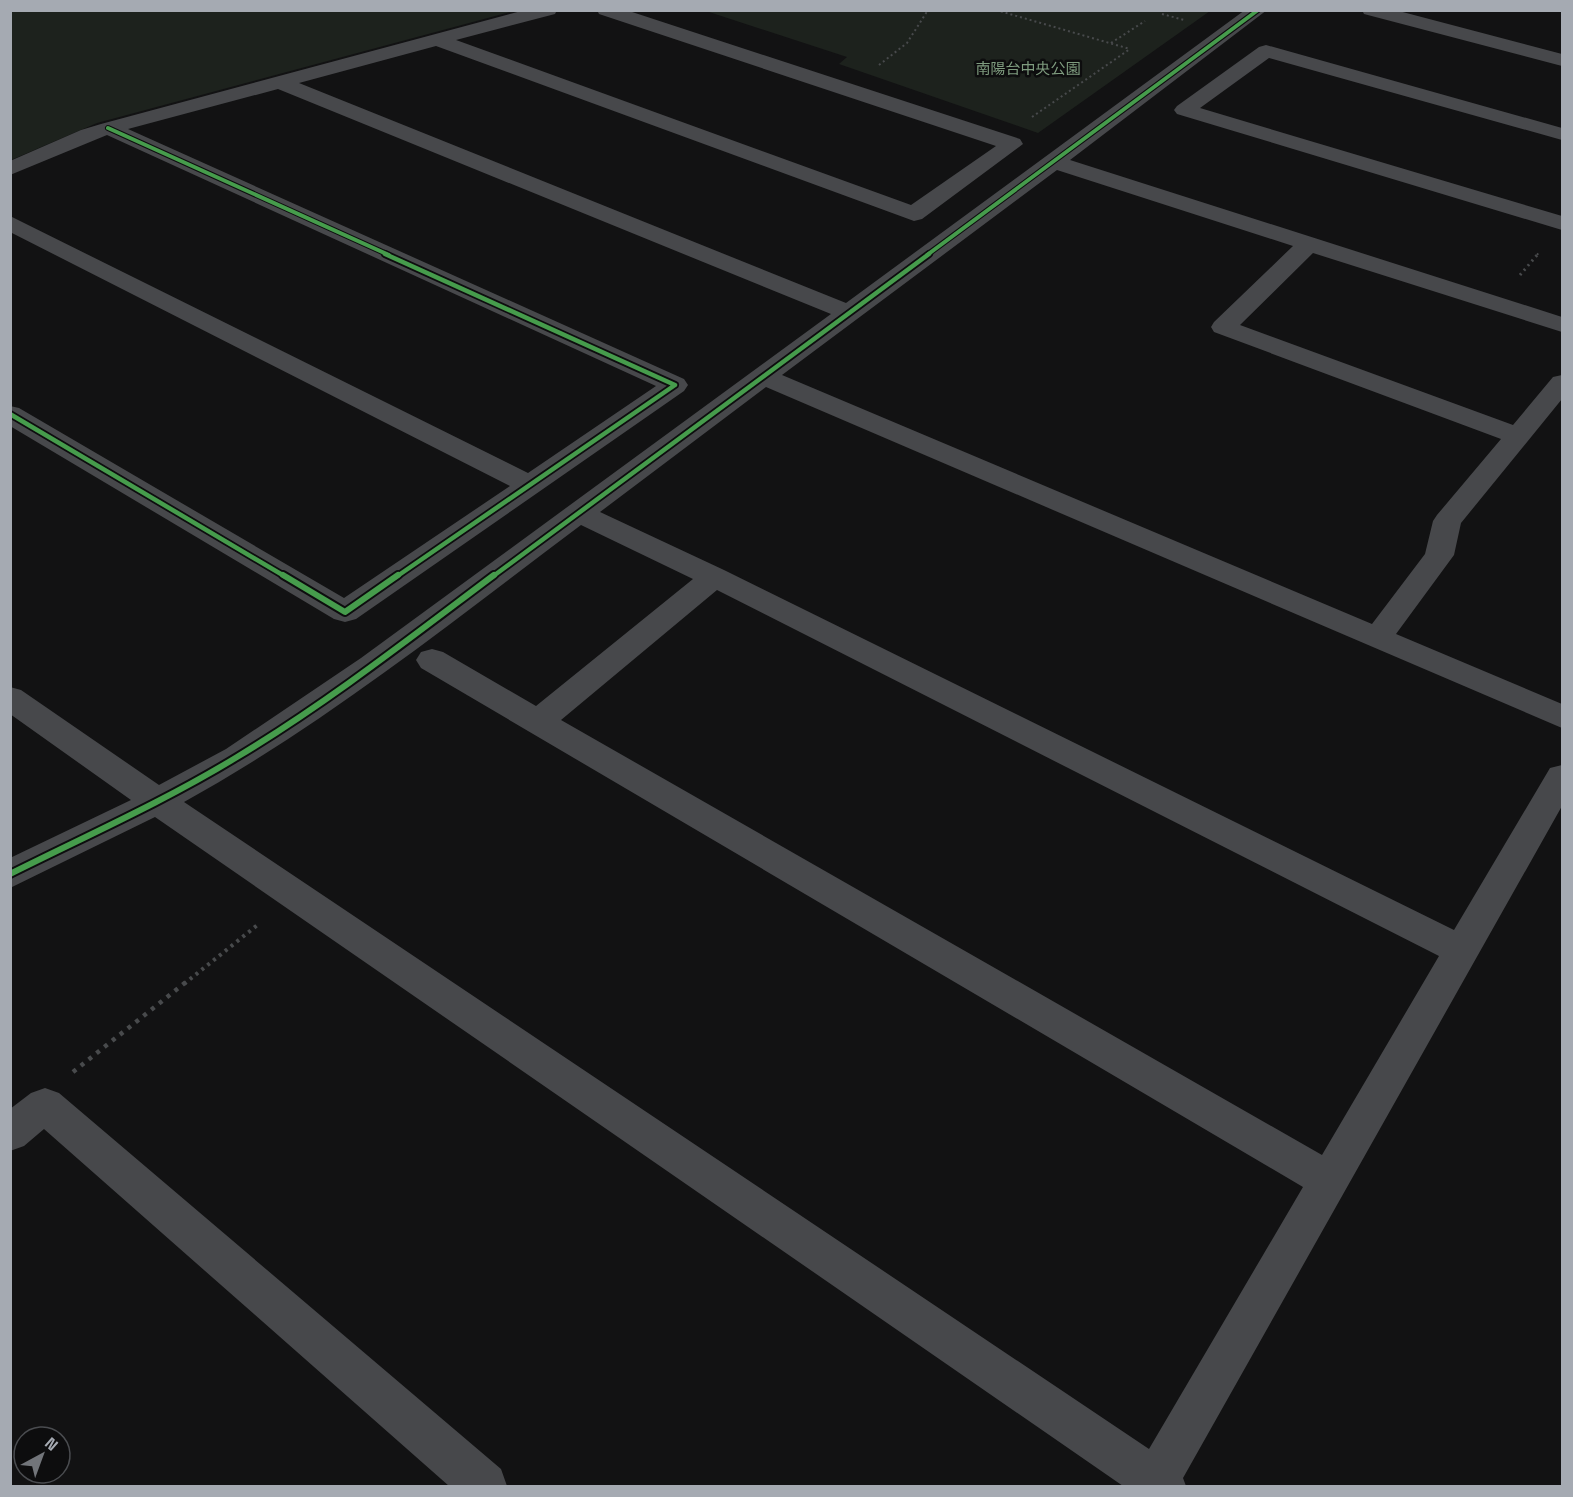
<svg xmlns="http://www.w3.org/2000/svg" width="1573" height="1497" font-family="'Space Grotesk','Noto Sans JP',sans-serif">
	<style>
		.green { fill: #1d221d }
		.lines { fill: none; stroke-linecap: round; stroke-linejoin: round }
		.path-far3 { stroke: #484a4c; stroke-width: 2; stroke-dasharray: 2 3; stroke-linecap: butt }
		.path-far2 { stroke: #484a4c; stroke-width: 3; stroke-dasharray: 2 4; stroke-linecap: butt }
		.path-far1 { stroke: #484a4c; stroke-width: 4; stroke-dasharray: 3 4.5; stroke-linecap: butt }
		.path { stroke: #484a4c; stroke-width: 4.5; stroke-dasharray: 4 6; stroke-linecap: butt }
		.minor { fill: #47484b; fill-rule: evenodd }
		.cycleway-far2-casing { stroke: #0d0d0e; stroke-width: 6 }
		.cycleway-far1-casing { stroke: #0d0d0e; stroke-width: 8 }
		.cycleway-casing { stroke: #0d0d0e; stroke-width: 10 }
		.cycleway-far2 { stroke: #469c4c; stroke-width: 4 }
		.cycleway-far1 { stroke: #469c4c; stroke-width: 4.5 }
		.cycleway { stroke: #469c4c; stroke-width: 6 }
		.labels { text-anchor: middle; stroke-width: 5; stroke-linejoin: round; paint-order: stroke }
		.far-park-label { font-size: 15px; fill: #7e9b7e; stroke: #0d0d0e }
	</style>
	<rect width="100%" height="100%" fill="#121213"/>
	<!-- green -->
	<path class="green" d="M11,10H514V11L97,123L11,160Z
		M706,11H1210L1038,133L839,64L847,57Z"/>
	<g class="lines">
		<!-- path-far3 -->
		<path class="path-far3" d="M996,10L1130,49
			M1162,14L1184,20
			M1111,43L1145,21
			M879,65L907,43L928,10
			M1032,117L1130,49
			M1537,255L1540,251"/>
		<!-- path-far2 -->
		<path class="path-far2" d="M1520,275L1538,254"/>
		<!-- path-far1 -->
		<path class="path-far1" d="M184,984L260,923"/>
		<!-- path -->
		<path class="path" d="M73,1072L186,982"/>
		<!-- minor -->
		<path class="minor" d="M525,10H557L555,14L456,40L911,205L996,146L599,14L597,10H626L1020,139L1023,144L922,219L914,221L436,46L299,83L846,303L1245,10H1267L1070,160L1562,317V332L1313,253L1240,325L1513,425L1553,377L1562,375V399L1461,523L1454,555L1396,634L1562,704V728L766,387L600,512L724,570L1454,930L1550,768L1562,765V806L1183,1478L1186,1486H1123L155,817L10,888V858L131,800L10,714V687L21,690L159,785L226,749L361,658L831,314L278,89L128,129L684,379L688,385L684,391L356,619L345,622L334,619L10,426V406L19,408L344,598L510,486L10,232V216L528,473L656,386L107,135L10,175V161L81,130L101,124ZM1057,170L1293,246L1214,322L1211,327L1214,332L1501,439L1437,515L1433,521L1425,554L1372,624L782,375ZM581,525L693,579L536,706L443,652L432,649L421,652L416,660L421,668L1303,1187L1149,1449L184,802C325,724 452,622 581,525ZM717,590L1439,956L1322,1155L561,720Z
			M1362,10H1395L1562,54V66L1364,14Z
			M1266,45L1562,128V140L1269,58L1200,108L1562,216V230L1177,114L1174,110L1177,106L1259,47Z
			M45,1088L59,1093L501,1469L507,1486H449L44,1129L24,1146L10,1151V1109L31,1093Z"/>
		<!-- cycleway-far2 casing -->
		<g class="cycleway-far2-casing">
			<path id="cycleway-far2" d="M108,128L389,255
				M927,255L1258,10"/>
		</g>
		<!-- cycleway-far1 casing -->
		<g class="cycleway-far1-casing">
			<path id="cycleway-far1" d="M385,254L675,385L396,577
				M10,414L286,577
				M492,577L929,254"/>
		</g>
		<!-- cycleway casing -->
		<g class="cycleway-casing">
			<path id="cycleway" d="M283,575L345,612L398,575
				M10,874C86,836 165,801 237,757C327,703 410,638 494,575"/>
		</g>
		<!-- cycleway-far2 -->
		<use href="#cycleway-far2" class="cycleway-far2"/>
		<!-- cycleway-far1 -->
		<use href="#cycleway-far1" class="cycleway-far1"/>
		<!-- cycleway -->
		<use href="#cycleway" class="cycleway"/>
	</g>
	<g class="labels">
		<!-- far-park labels -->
		<g class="far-park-label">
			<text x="1028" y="74">南陽台中央公園</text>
		</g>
	</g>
	<!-- border -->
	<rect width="1573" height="1497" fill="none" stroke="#a5aab2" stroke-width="24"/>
	<!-- north arrow -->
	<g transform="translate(42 1455) rotate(41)"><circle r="28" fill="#0d0d0e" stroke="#4a4c50" stroke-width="1.5"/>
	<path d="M0-4.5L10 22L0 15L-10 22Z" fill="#72757a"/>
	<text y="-9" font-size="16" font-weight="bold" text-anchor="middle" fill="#a5aab2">N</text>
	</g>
</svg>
